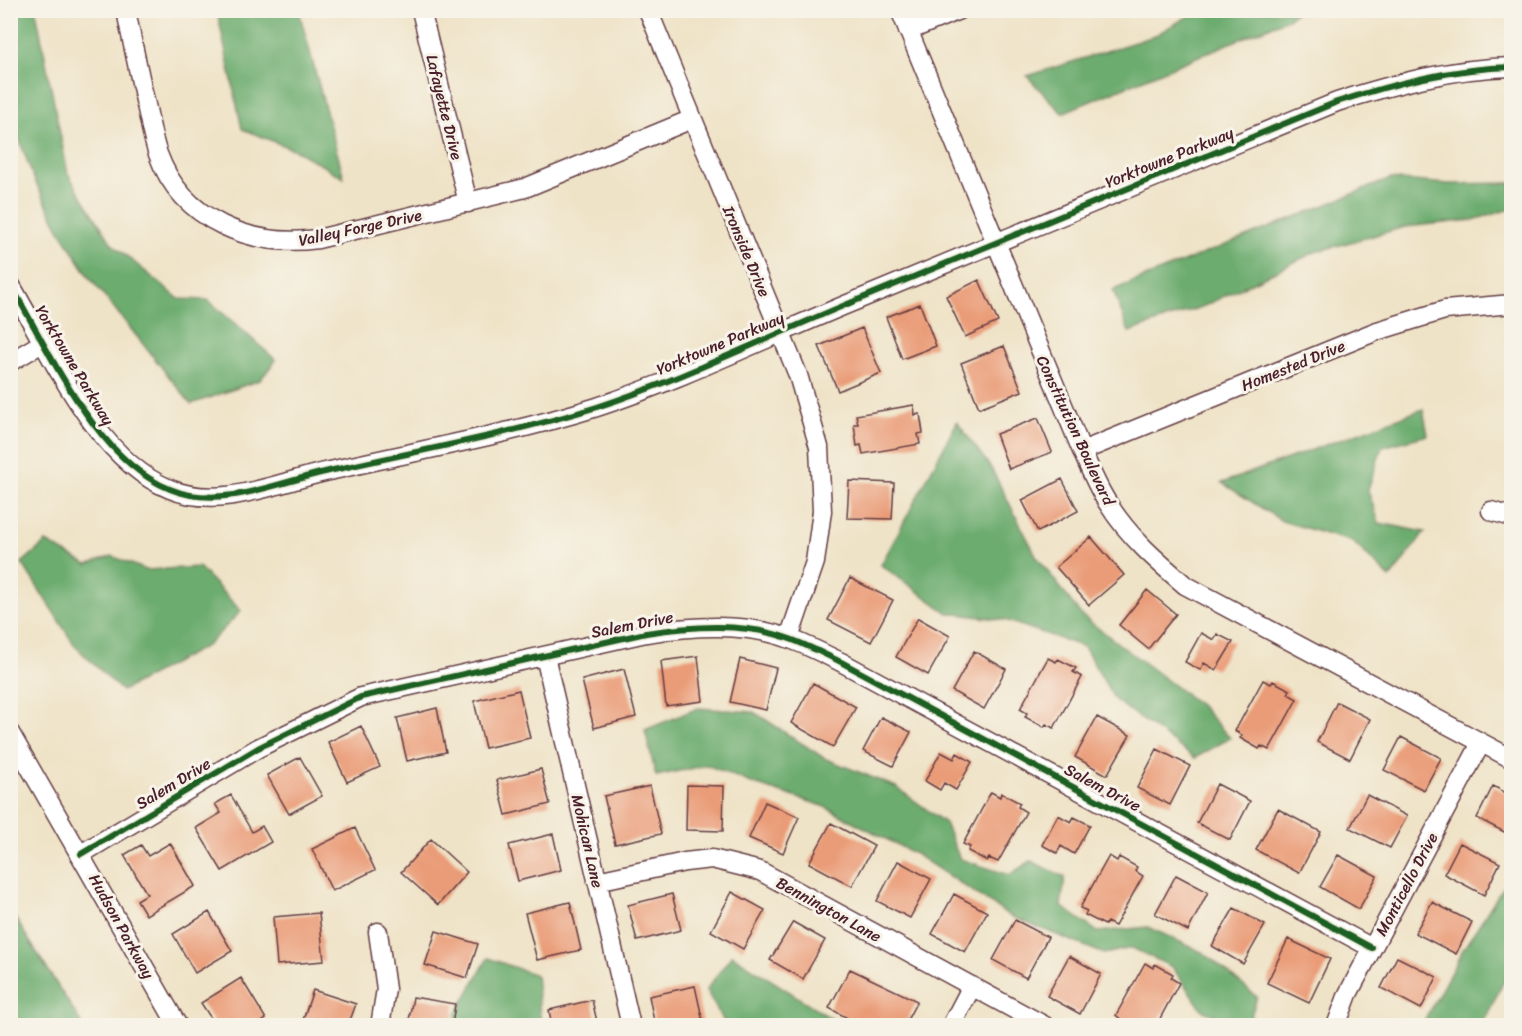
<svg xmlns="http://www.w3.org/2000/svg" width="1522" height="1036" font-family="Sriracha,sans-serif">
	<style>
		.forest { fill: #6cac6e; stroke: #5b664c; stroke-width: 1.5 }
		.building { fill: #ea9b77 }
		.lines { fill: none; stroke-linecap: round; stroke-linejoin: round }
		.street-casing { stroke: #633c42; stroke-width: 21 }
		.street { stroke: #fff; stroke-width: 18 }
		.cycleway-casing { stroke: #f7f3e8; stroke-width: 10 }
		.cycleway { stroke: #1b5e20; stroke-width: 6 }
		.labels { text-anchor: middle; stroke-width: 6; stroke-linejoin: round; paint-order: stroke }
		.street-label { font-size: 16px; fill: #4a1f2b; stroke: #f7f3e8 }
	</style>
	<rect width="100%" height="100%" fill="#f7f3e8"/>
	<filter id="ink" filterUnits="userSpaceOnUse"><feTurbulence type="fractalNoise" baseFrequency=".0167" numOctaves="2"/><feDisplacementMap in="SourceGraphic" scale="12" xChannelSelector="R" yChannelSelector="G"/><feConvolveMatrix kernelMatrix="1 2 1 2 8 2 1 2 1" color-interpolation-filters="sRGB"/></filter>
	<filter id="wash" filterUnits="userSpaceOnUse"><feTurbulence type="fractalNoise" baseFrequency=".008" numOctaves="4" result="noise"/><feDisplacementMap in="SourceGraphic" scale="24" xChannelSelector="R" yChannelSelector="G"/><feGaussianBlur stdDeviation="1.35" result="paint"/><feColorMatrix in="noise" values="0 0 0 0 0 0 0 0 0 0 0 0 0 0 0 0 0 1.4 0 .05"/><feComposite in="paint" operator="in"/></filter>
	<g filter="url(#wash)">
		<rect width="100%" height="100%" fill="#efe3c7"/>
		<!-- forest -->
		<path class="forest" d="M11,10L36,11L68,174L112,244L179,299L208,300L276,360L260,380L191,404L90,278L60,231L34,179L11,118Z
			M1199,10L1297,11L1288,19L1062,113L1027,76L1154,36Z
			M217,11H299L344,178L295,150L242,129Z
			M1390,179L1449,184L1511,183V209L1473,220L1405,227L1315,252L1204,306L1129,332L1113,290Z
			M1423,409L1428,435L1382,447L1368,490L1379,523L1425,532L1390,578L1353,542L1282,521L1222,483Z
			M957,422L991,468L1037,557L1082,616L1200,705L1230,738L1195,758L1115,700L1084,647L1005,620L948,613L881,565Z
			M46,542L87,565L112,556L146,570L199,567L241,611L208,645L122,691L75,646L22,563Z
			M698,708L754,712L824,758L896,787L945,823L960,859L1009,875L1031,861L1065,877L1061,906L1098,932L1148,927L1204,953L1257,997L1248,1025H1238L1203,1011L1172,967L1132,948L1104,954L1010,916L917,855L823,806L751,783L707,765L656,776L645,730Z
			M1511,875V967L1484,1021L1485,1025H1422L1464,948Z
			M10,910L78,1018L82,1025H20L11,1007Z
			M732,955L840,1024L839,1025H726L706,990Z
			M488,958L536,975L541,1025H455L457,1012Z"/>
		<g id="blocks">
			<!-- building -->
			<path class="building" d="M979,280L998,322L965,337L946,296Z
				M920,304L936,346L902,359L886,317Z
				M862,328L881,373L838,391L819,346Z
				M1004,346L1022,391L979,408L961,363Z
				M914,405L915,415L920,414L923,433L918,434L920,444L863,454L861,445L857,446L854,424H858L856,415Z
				M1038,418L1052,452L1009,469L996,434Z
				M1062,479L1078,511L1038,532L1022,500Z
				M849,481L894,483L892,519L847,518Z
				M1091,537L1124,575L1089,605L1056,567Z
				M850,578L893,600L871,642L828,620Z
				M1147,590L1176,614L1148,649L1119,625Z
				M918,618L950,636L928,675L896,657Z
				M1201,633L1214,640L1217,634L1233,642L1216,670L1204,663L1200,670L1185,662Z
				M974,651L1006,669L984,709L952,691Z
				M698,656L703,701L666,706L661,661Z
				M1048,658L1056,662L1058,659L1076,668L1073,672L1082,677L1054,728L1046,724L1044,727L1025,717L1027,713L1020,709Z
				M740,659L776,668L766,710L730,702Z
				M624,669L636,717L594,728L582,680Z
				M1263,680L1271,684L1273,681L1290,690L1288,694L1297,699L1269,750L1261,746L1259,749L1240,738L1242,735L1235,731Z
				M813,683L856,707L833,747L791,723Z
				M519,690L530,738L485,748L474,701Z
				M1337,702L1370,719L1350,759L1317,742Z
				M437,708L446,752L407,761L397,718Z
				M881,717L911,732L893,766L863,751Z
				M1097,717L1130,735L1107,775L1075,757Z
				M361,726L380,767L347,782L328,742Z
				M1401,737L1441,758L1424,790L1384,770Z
				M1157,749L1190,766L1170,805L1137,788Z
				M941,752L954,759L957,753L972,762L956,790L944,783L940,790L925,781Z
				M300,757L322,796L289,814L267,775Z
				M541,769L550,804L506,815L497,780Z
				M1217,784L1250,801L1230,840L1197,823Z
				M687,785L724,786L723,831L686,830Z
				M650,786L661,834L615,844L604,796Z
				M1493,786L1512,796V836L1477,818Z
				M991,792L1000,797L1001,793L1020,803L1018,807L1026,812L998,862L989,858L987,861L968,851L970,847L963,844Z
				M231,795L252,832L262,826L271,842L222,871L196,828L221,813L215,804Z
				M1367,795L1407,816L1390,848L1350,828Z
				M765,802L799,817L783,853L749,838Z
				M1278,809L1321,832L1299,873L1256,850Z
				M1058,815L1071,822L1074,817L1090,825L1074,854L1061,846L1057,853L1042,845Z
				M831,823L874,846L852,886L809,863Z
				M355,828L375,870L332,891L312,849Z
				M553,834L561,870L518,881L509,845Z
				M431,839L467,872L438,905L401,872Z
				M170,843L195,886L146,915L137,900L147,894L124,855L141,845L148,856Z
				M1460,843L1500,863L1484,895L1444,874Z
				M1338,855L1377,876L1359,909L1320,887Z
				M1109,856L1117,861L1119,857L1137,867L1135,871L1143,876L1115,926L1107,922L1105,925L1085,915L1087,911L1080,908Z
				M898,861L931,879L910,918L877,901Z
				M1176,875L1208,892L1188,931L1155,914Z
				M732,892L765,910L743,949L711,931Z
				M672,894L681,930L637,941L628,905Z
				M954,894L987,912L965,952L932,934Z
				M570,902L581,950L537,960L525,913Z
				M1432,902L1472,922L1456,954L1415,933Z
				M1234,908L1265,925L1243,964L1212,946Z
				M209,912L232,951L195,973L173,934Z
				M319,913L324,961L277,965L273,917Z
				M1015,920L1048,937L1026,978L993,960Z
				M793,922L825,940L803,979L770,960Z
				M436,931L478,944L467,978L425,965Z
				M1288,939L1330,959L1309,1003L1267,983Z
				M1069,956L1101,974L1080,1014L1047,996Z
				M1397,957L1437,977L1421,1009L1381,988Z
				M1145,963L1153,968L1155,964L1173,974L1171,978L1179,983L1156,1026H1128L1116,1015Z
				M850,969L917,1001L904,1026H862L829,1008Z
				M241,978L266,1019L256,1026H216L201,1003Z
				M695,986L703,1022L687,1026H655L649,996Z
				M313,990L356,1004L348,1026H301Z
				M413,997L455,1004L452,1026H408Z
				M592,1000L598,1026H552L549,1010Z"/>
		</g>
	</g>
	<g filter="url(#ink)">
		<use href="#blocks" fill-opacity="0" stroke="#633c42" stroke-width="1.5"/>
		<g class="lines">
			<!-- street casing -->
			<g class="street-casing">
				<path id="street" d="M126,10C132,42 139,73 146,105C150,121 152,138 158,154C182,221 252,248 318,239L525,188L692,119
					M421,10L468,203
					M648,10L798,375L819,447L822,511L815,562L789,638
					M900,10L1082,451C1090,469 1098,489 1109,505C1129,537 1157,561 1185,585L1512,759
					M908,31L959,10
					M10,284C50,351 95,459 170,489C220,510 276,483 325,472C415,451 508,435 597,407C685,378 769,336 855,301C1016,234 1177,169 1337,102C1393,84 1453,68 1512,67
					M10,362L44,342
					M1082,451L1377,331L1445,310L1512,304
					M1491,511L1512,517
					M545,656L631,1026
					M10,733L178,1026
					M81,854L258,748L361,697L646,633C692,626 745,622 790,639C807,645 824,654 841,662L1372,948
					M597,881L685,862L712,859L760,871L1045,1026
					M378,932L386,989L380,1026
					M951,1026L972,986
					M1336,1026L1348,994L1480,745"/>
			</g>
			<!-- street -->
			<use href="#street" class="street"/>
			<!-- cycleway casing -->
			<g class="cycleway-casing">
				<path id="cycleway" d="M10,284C50,351 95,459 170,489C220,510 276,483 325,472C415,451 508,435 597,407C685,378 769,336 855,301C1016,234 1177,169 1337,102C1393,84 1453,68 1512,67
					M81,854L258,748L361,697L646,633C692,626 745,622 790,639C807,645 824,654 841,662L1372,948"/>
			</g>
			<!-- cycleway -->
			<use href="#cycleway" class="cycleway"/>
		</g>
	</g>
	<g class="labels">
		<!-- street labels -->
		<g class="street-label">
			<text transform="translate(445 107) rotate(76)" y="6">Lafayette Drive</text>
			<text transform="translate(1169 157) rotate(-22)" y="6">Yorktowne Parkway</text>
			<text transform="translate(360 227) rotate(-12)" y="6">Valley Forge Drive</text>
			<text transform="translate(747 251) rotate(67)" y="6">Ironside Drive</text>
			<text transform="translate(720 343) rotate(-23)" y="6">Yorktowne Parkway</text>
			<text transform="translate(75 365) rotate(59)" y="6">Yorktowne Parkway</text>
			<text transform="translate(1293 365) rotate(-22)" y="6">Homested Drive</text>
			<text transform="translate(1076 430) rotate(65)" y="6">Constitution Boulevard</text>
			<text transform="translate(632 624) rotate(-11)" y="6">Salem Drive</text>
			<text transform="translate(173 783) rotate(-31)" y="6">Salem Drive</text>
			<text transform="translate(1103 787) rotate(28)" y="6">Salem Drive</text>
			<text transform="translate(588 841) rotate(77)" y="6">Mohican Lane</text>
			<text transform="translate(1406 884) rotate(-62)" y="6">Monticello Drive</text>
			<text transform="translate(829 909) rotate(29)" y="6">Bennington Lane</text>
			<text transform="translate(122 926) rotate(61)" y="6">Hudson Parkway</text>
		</g>
	</g>
	<!-- margin -->
	<rect width="1522" height="1036" fill="none" stroke="#f7f3e8" stroke-width="36"/>
</svg>
